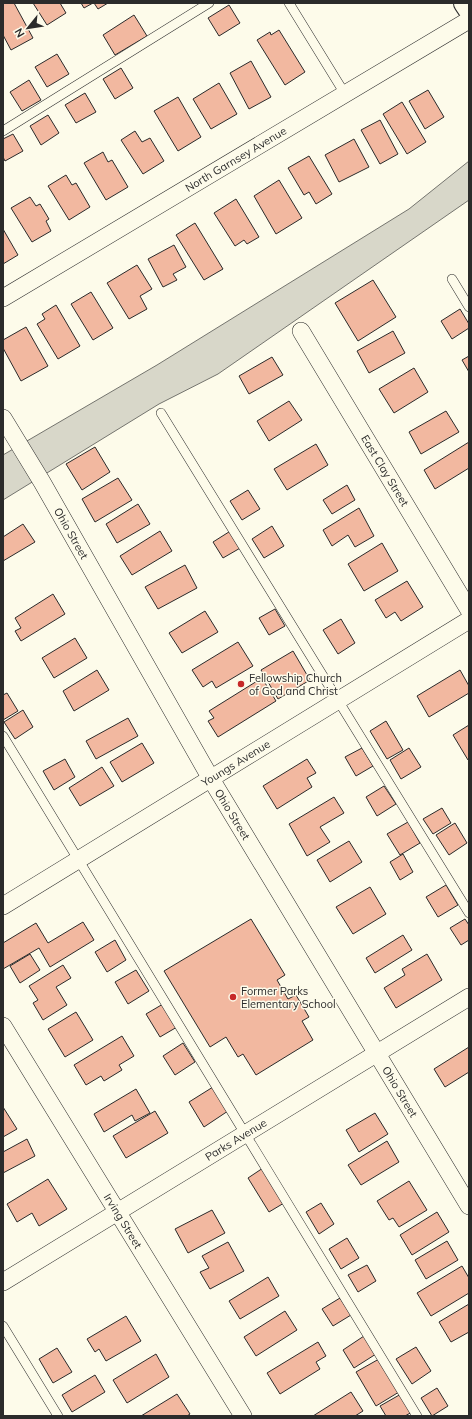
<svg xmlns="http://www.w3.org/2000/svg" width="472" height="1419" font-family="Mulish,sans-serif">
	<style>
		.water { fill: #d8d7c9; stroke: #74746e }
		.building { fill: #f2b8a0; stroke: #2b2b2b }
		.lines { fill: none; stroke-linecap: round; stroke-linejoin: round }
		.lane-casing { stroke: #2b2b2b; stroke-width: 10 }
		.street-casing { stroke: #2b2b2b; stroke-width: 18 }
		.primary-casing { stroke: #2b2b2b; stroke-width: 24 }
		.lane { stroke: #fdfbea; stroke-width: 9 }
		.street { stroke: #fdfbea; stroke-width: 17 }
		.primary { stroke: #fdfbea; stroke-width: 22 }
		.poi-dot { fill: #c62828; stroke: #fdfbea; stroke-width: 1.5 }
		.labels { text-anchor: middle; stroke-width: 3; stroke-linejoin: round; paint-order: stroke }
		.street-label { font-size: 11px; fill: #2b2b2b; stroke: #fdfbea }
		.poi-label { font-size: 11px; fill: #2b2b2b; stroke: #fdfbea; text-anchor: start }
	</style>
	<rect width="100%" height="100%" fill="#fdfbea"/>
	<!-- water -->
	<path class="water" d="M469,161V200L218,374L159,404L3,500V455L157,365L409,209Z"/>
	<!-- building -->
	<path class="building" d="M3,3H14L33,38L11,50L3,35Z
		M33,3H60L66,13L47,25Z
		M81,3H93L84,8Z
		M94,3H108L98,9Z
		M229,5L240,23L219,36L208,18Z
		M134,15L147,36L115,55L103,35Z
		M279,30L305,72L285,85L257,40L270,32L271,35Z
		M57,54L69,74L47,87L35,67Z
		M251,61L271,97L249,109L230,73Z
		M121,68L133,88L115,99L103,79Z
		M29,80L41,100L22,111L10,92Z
		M219,83L237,114L211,129L193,99Z
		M428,90L444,117L425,129L409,101Z
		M85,93L96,112L76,123L65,105Z
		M178,97L201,137L178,151L154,111Z
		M402,102L426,142L407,154L383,114Z
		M48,115L59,133L41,145L30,126Z
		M380,120L398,154L380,164L361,130Z
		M135,131L142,142L150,138L164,161L143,174L121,140Z
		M13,134L23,151L5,161L3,157V139Z
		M354,139L369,167L339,182L325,155Z
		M103,152L108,162L112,160L128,187L106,200L84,163Z
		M309,156L332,194L316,204L309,192L304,195L288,168Z
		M66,175L72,185L76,183L90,207L69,220L48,186Z
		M279,180L302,218L276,234L254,196Z
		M30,197L36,206L40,204L49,219L46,221L51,231L32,242L11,208Z
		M236,199L259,237L247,244L244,240L235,246L214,213Z
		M195,223L223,269L204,280L176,235Z
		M3,229L18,255L3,264Z
		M174,245L186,267L173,274L177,280L163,287L148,259Z
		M137,265L152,289L140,296L147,309L129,319L107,283Z
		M373,280L396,317L358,341L335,303Z
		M91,292L113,328L93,340L71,304Z
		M56,305L80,346L58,359L37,324L45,319L42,314Z
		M460,309L469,324V328L452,339L441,321Z
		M26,327L48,366L21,381L3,348V340Z
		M393,331L405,353L369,373L357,351Z
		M469,356V372L462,360Z
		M272,357L283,375L249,394L239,376Z
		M414,368L428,392L394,413L379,389Z
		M289,401L302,420L269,441L257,421Z
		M446,411L459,432L421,454L409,432Z
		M469,442V468L435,489L424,470Z
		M316,444L328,465L287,490L274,469Z
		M95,447L110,472L82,490L66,464Z
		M118,478L132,500L95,522L82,499Z
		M347,485L355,500L332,514L323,500Z
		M248,490L260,509L242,520L230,501Z
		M138,504L150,524L117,543L106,524Z
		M359,508L374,536L355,547L348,535L332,546L323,530Z
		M23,524L35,542L3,561V537Z
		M272,526L284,546L264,558L252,539Z
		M232,530L242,547L223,558L213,542Z
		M160,531L172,551L132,575L120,556Z
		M382,543L398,571L364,591L348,564Z
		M185,565L197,588L158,609L145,587Z
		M407,581L423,607L401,621L395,612L386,618L375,600Z
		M53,594L65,614L21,641L15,631L21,628L15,618Z
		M275,609L285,626L269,635L259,618Z
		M205,611L218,632L182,653L169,633Z
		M341,619L355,643L338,654L323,630Z
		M75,638L87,658L54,678L42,658Z
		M238,642L253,666L216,688L212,681L203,687L192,670Z
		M293,651L310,680L278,699L261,670Z
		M97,670L109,690L74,711L63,691Z
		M460,670L469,686V693L429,717L417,696Z
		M262,678L276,701L218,737L208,721L214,718L209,711Z
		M7,693L18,711L3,720V695Z
		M23,710L33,727L15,739L4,722Z
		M128,718L138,736L96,759L86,741Z
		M386,721L403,750L387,759L370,731Z
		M469,725V759L468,760L453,735Z
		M142,743L154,763L122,782L110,762Z
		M362,748L373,766L356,776L345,757Z
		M409,748L421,767L401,779L390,760Z
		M65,759L75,777L54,790L43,771Z
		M307,759L316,773L307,778L312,787L277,809L263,786Z
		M102,767L114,786L80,806L69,788Z
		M384,786L396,804L377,816L366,797Z
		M334,797L344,813L320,827L330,842L307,856L289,824Z
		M442,808L451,823L433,834L423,819Z
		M408,822L420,843L400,855L387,834Z
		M455,823L467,843L449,855L436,835Z
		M349,841L362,862L330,882L317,860Z
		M403,854L413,872L400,880L390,862Z
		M446,885L458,905L438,917L426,897Z
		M370,887L386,914L353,934L336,907Z
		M251,919L285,975L277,980L288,999L296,995L309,1017L302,1021L313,1040L256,1075L243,1054L238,1057L226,1037L210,1047L164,971Z
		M465,919L469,925V940L461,945L450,928Z
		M83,922L94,940L50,967L39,948L3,969V943L36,923L48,943Z
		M403,935L412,950L375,973L366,958Z
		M115,940L126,960L107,972L95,952Z
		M30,954L40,970L20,983L10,966Z
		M427,954L442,980L396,1008L384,988L405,975L402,969Z
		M63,965L71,978L56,987L67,1005L43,1020L33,1003L38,1000L29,986Z
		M136,970L149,991L128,1004L115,982Z
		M163,1004L177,1027L160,1037L146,1014Z
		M76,1012L93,1040L65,1057L48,1029Z
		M122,1036L134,1056L119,1065L122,1070L104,1081L101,1076L86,1085L74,1065Z
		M183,1043L195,1062L175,1075L163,1056Z
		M469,1047V1072L445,1087L434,1069Z
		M213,1087L228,1111L204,1127L189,1102Z
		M136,1089L150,1113L135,1121L132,1115L104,1132L94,1114Z
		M3,1107L17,1129L3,1137Z
		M155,1111L168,1133L126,1158L113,1136Z
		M375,1113L388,1134L359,1152L346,1130Z
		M27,1139L35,1156L3,1173V1152Z
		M387,1141L399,1162L361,1185L348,1165Z
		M263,1168L284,1203L269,1212L248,1178Z
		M48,1179L67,1209L39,1226L32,1213L17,1222L7,1204Z
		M409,1181L427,1210L399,1227L393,1218L389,1220L377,1201Z
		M321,1203L334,1224L319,1234L306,1212Z
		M212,1210L225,1233L188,1253L175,1229Z
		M437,1212L449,1232L412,1255L400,1235Z
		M347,1238L359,1258L341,1269L329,1249Z
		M447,1241L458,1260L426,1279L415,1260Z
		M228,1242L244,1271L210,1289L200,1272L209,1268L202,1256Z
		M367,1265L376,1281L358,1292L348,1275Z
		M462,1266L469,1278V1293L431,1316L417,1293Z
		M268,1277L279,1296L240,1319L229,1301Z
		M340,1298L351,1315L333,1326L322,1309Z
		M469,1304V1332L451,1342L439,1322Z
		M285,1311L297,1330L256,1356L244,1337Z
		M126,1316L141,1341L106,1361L99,1349L95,1352L87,1339Z
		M364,1336L376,1354L354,1368L343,1350Z
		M318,1342L326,1356L316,1362L320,1369L280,1394L267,1373Z
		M416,1347L431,1371L412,1384L396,1359Z
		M57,1348L72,1372L53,1383L39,1359Z
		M156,1354L169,1377L127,1403L113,1380Z
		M379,1359L399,1392L376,1406L356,1372Z
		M95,1375L105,1392L72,1412L62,1395Z
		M437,1388L448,1406L432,1416L421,1398Z
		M351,1392L363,1411L355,1416H313Z
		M177,1394L190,1414L187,1416H141Z
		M401,1394L412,1412L405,1416H386L380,1406Z"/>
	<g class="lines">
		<!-- lane casing -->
		<g class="lane-casing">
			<path id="lane" d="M289,3L345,94
				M3,131L209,3
				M452,279L469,307
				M161,413L469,913
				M3,736L417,1416
				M3,1326L58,1416"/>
		</g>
		<!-- street casing -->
		<g class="street-casing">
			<g id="street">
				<path id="s1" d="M3,298L469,20"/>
				<path id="s2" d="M301,331L469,610"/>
				<path id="s3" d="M3,418L42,482L211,779L469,1206"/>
				<path id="s4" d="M3,906L469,620"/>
				<path id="s5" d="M3,1026L243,1416"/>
				<path id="s6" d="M3,1282L469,997"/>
			</g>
		</g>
		<!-- primary casing -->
		<g class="primary-casing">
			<path id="primary" d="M465,3L469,9"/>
		</g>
		<!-- lane -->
		<use href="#lane" class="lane"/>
		<!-- street -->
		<use href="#street" class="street"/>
		<!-- primary -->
		<use href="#primary" class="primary"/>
	</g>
	<!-- markers -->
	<g class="poi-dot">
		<circle cx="241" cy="684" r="4"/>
		<circle cx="233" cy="997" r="4"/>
	</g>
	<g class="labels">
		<!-- street labels -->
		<g class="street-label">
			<text dy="4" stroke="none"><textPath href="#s1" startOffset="271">North Garnsey Avenue</textPath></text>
			<text dy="4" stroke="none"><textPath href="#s2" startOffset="163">East Clay Street</textPath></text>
			<text dy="4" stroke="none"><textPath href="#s3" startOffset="134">Ohio Street</textPath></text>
			<text dy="4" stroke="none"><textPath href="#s4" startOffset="273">Youngs Avenue</textPath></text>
			<text dy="4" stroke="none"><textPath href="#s3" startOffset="458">Ohio Street</textPath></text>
			<text dy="4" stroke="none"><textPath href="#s3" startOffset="782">Ohio Street</textPath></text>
			<text dy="4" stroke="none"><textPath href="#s6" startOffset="273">Parks Avenue</textPath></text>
			<text dy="4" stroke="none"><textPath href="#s5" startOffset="229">Irving Street</textPath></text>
		</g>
		<!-- poi labels -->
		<g class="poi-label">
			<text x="249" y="682">Fellowship Church<tspan x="249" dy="13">of God and Christ</tspan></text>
			<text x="241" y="995">Former Parks<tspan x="241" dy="13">Elementary School</tspan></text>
		</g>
	</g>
	<!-- border -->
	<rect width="472" height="1419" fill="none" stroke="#2b2b2b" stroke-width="8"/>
	<!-- north arrow -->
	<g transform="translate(28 28) rotate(240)" stroke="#fdfbea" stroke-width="3" paint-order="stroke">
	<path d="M0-3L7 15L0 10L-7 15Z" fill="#2b2b2b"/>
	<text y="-6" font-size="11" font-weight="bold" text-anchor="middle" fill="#2b2b2b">N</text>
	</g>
</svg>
